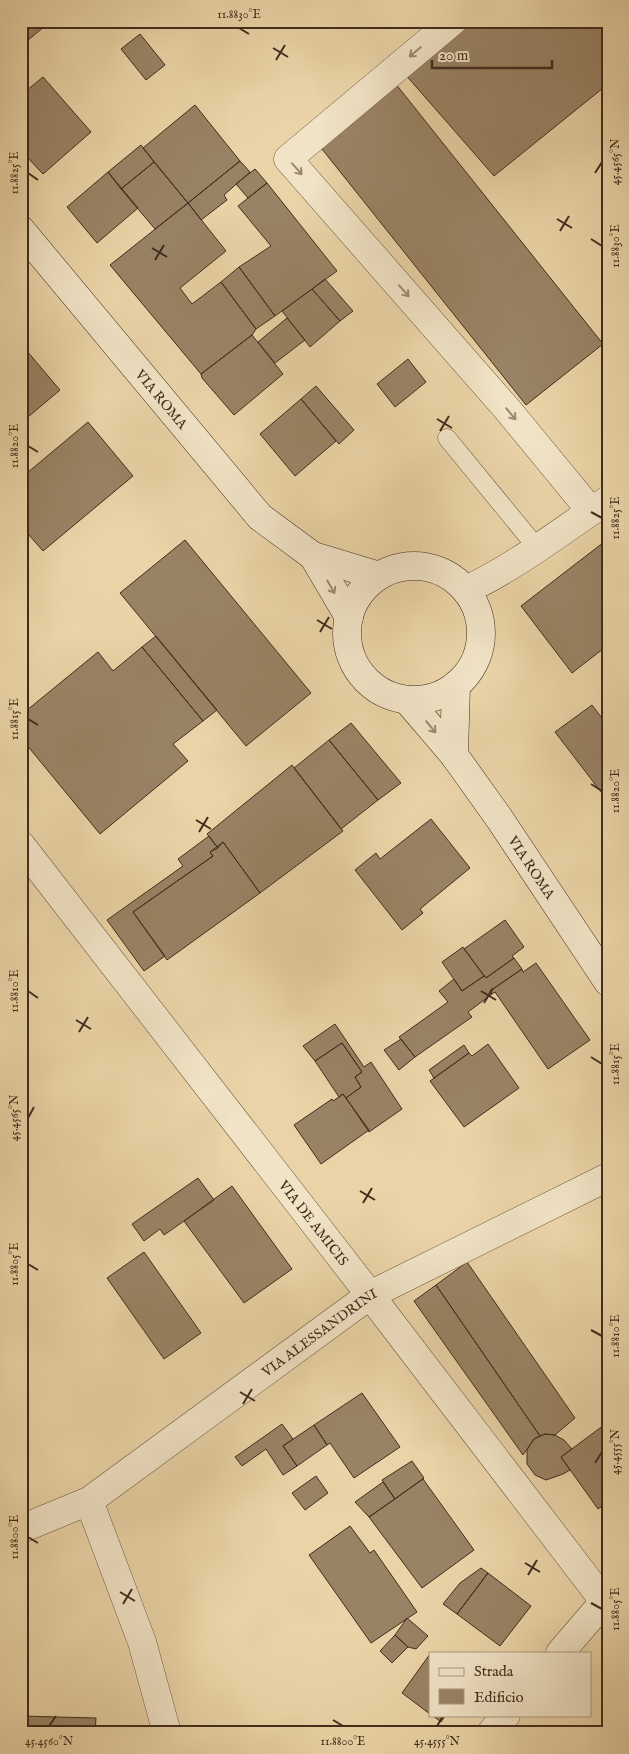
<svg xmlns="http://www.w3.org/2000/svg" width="629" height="1754" font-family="'IM FELL English',serif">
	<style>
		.building { fill: #998365; stroke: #422c1d }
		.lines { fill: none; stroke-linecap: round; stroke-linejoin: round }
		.service-casing { stroke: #6c5640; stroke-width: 19 }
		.minor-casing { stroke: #6c5640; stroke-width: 29 }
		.secondary-casing { stroke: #422c1d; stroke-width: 29 }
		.service { stroke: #f1e3c6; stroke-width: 18 }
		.minor { stroke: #f1e3c6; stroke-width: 28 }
		.secondary { stroke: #f1e3c6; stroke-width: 28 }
		.oneway { stroke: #9a8872 }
		.ticks { fill: none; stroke: #422c1d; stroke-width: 2 }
		.labels { text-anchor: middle; stroke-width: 5; stroke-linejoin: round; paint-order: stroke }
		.street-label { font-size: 14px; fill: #422c1d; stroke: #f1e3c6 }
		.neatline { fill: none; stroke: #422c1d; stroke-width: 2 }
		.ticks-label { font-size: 12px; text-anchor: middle; fill: #422c1d }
	</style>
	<rect width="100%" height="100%" fill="#ead4a7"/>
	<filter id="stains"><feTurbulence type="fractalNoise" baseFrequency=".004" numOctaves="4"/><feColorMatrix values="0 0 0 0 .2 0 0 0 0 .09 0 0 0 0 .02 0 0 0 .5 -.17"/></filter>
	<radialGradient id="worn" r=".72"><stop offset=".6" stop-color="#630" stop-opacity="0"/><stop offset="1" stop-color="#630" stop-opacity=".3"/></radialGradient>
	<!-- building -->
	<path class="building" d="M21,21H51L21,46Z
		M470,21H608V84L494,176L404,73Z
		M140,34L165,65L146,80L121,49Z
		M43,77L91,132L43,174L26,156L23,159L21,157V95Z
		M395,83L603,344L526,405L318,144Z
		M195,105L240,161L188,203L143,148Z
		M141,145L154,162L121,189L108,172Z
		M240,161L250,172L224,195L227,200L201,220L188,203Z
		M154,162L188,203L155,229L121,189Z
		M255,169L267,183L248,198L236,184Z
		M108,172L138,208L97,243L67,207Z
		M267,183L337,271L275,316L239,267L271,246L238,206Z
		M188,203L226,251L180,288L192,304L221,282L256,329L252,335L201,374L110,265Z
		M239,267L275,316L256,329L221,282Z
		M325,279L353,311L340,321L312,289Z
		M312,289L340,321L310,347L282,311Z
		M287,318L305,340L275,363L258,342Z
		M252,335L283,374L234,415L202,378L201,374Z
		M21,344L60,390L21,423Z
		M408,359L426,382L395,407L377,384Z
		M316,386L354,430L339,444L301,399Z
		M301,399L336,441L295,476L260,434Z
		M88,422L133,476L43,551L21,526V478Z
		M608,539V645L572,673L521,606Z
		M185,540L311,693L246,746L120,593Z
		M156,636L217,710L203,721L142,647Z
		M142,647L203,721L173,744L188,761L100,834L21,738V715L98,652L113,671Z
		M592,705L608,726V728L601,734L608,743V801L555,732Z
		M351,723L401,783L378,800L329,740Z
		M329,740L378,800L341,829L294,768Z
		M292,765L343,831L260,893L223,842L218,848L207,834Z
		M431,819L470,868L420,909L423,913L402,930L355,870L376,853L380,859Z
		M209,836L218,848L210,852L213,856L133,912L165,956L144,971L107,920L183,866L178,859Z
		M223,842L260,893L167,960L133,912L213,856L210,852Z
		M505,920L524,947L512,956L514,958L486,978L464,949Z
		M463,947L484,976L462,991L442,962Z
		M514,958L522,969L490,991L492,994L468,1012L472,1017L415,1057L399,1037L448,1002L439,991L454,979L462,991L484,976L486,978Z
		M536,963L590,1040L548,1069L495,992L492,994L490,991L522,969L523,972Z
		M335,1024L364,1067L371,1062L402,1109L369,1132L346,1098L361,1087L355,1077L362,1072L342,1043L315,1061L303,1046Z
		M401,1039L415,1057L399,1070L384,1050Z
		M342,1043L362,1072L355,1077L361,1087L346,1098L343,1094L339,1097L315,1061Z
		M488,1044L519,1088L464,1127L430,1081L469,1053L472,1056Z
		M464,1045L469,1053L434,1078L429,1070Z
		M343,1094L369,1130L321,1164L294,1125L332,1099L333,1101Z
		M198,1178L214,1200L164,1235L160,1229L144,1241L132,1224Z
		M232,1186L292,1269L244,1303L184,1221Z
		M144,1252L201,1333L164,1359L107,1278Z
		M467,1262L575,1418L555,1435L545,1434L540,1436L436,1285Z
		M436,1285L540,1436L534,1439L523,1455L414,1301Z
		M362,1393L400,1447L354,1478L330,1443L327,1445L314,1425Z
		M608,1422V1502L598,1509L561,1457Z
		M282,1424L293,1439L283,1446L297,1466L283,1475L266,1449L242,1466L235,1457Z
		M314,1425L327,1445L297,1466L283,1446Z
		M545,1434L555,1435L564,1440L572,1449L561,1457L570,1470L563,1474L546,1480L535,1475L527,1464V1450L534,1439Z
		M412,1461L424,1478L395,1499L382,1480Z
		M316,1476L328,1493L305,1510L292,1493Z
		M423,1479L474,1550L422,1588L369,1517Z
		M383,1482L395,1499L369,1517L355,1502Z
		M350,1526L370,1553L374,1550L417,1612L371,1643L309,1555Z
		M481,1568L488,1573L457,1614L443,1604L460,1583Z
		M488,1573L531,1606L500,1646L457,1614Z
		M407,1618L428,1636L416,1649L408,1647L395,1635Z
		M395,1635L408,1647L392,1663L380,1651Z
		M430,1654V1714L402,1693Z
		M432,1715H446L441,1722Z
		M21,1716L96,1718L95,1733H21Z"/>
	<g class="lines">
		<!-- service casing -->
		<g class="service-casing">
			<path id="service" d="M447,438L538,549"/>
		</g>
		<!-- minor casing -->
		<g class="minor-casing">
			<g id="minor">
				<path d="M453,21L288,159L507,409L591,511"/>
				<path d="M466,590C517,566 561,531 608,500"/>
				<path id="s1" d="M21,845L370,1295L604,1601"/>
				<path d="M89,1501L142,1642L167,1733"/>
				<path id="s2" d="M21,1529L89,1501L370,1295L608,1177"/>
				<path d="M560,1653L608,1597"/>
				<path d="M491,1733L506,1715"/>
			</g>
		</g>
		<!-- secondary casing -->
		<g class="secondary-casing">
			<g id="secondary">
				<path id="s3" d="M21,230L260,517L313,556L379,576"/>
				<path d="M313,556L349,617"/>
				<circle cx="414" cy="633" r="67"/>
				<path id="s4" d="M407,700L454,755L499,818L608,982"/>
				<path d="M454,755L456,685"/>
			</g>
		</g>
		<!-- service -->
		<use href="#service" class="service"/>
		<!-- minor -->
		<use href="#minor" class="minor"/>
		<!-- secondary -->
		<use href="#secondary" class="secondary"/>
	</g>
	<!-- one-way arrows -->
	<defs><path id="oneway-shaft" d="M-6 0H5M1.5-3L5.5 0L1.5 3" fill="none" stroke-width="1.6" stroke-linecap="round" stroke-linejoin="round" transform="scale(1.25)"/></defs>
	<g class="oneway">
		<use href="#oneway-shaft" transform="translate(415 52) rotate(140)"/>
		<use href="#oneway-shaft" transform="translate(297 169) rotate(49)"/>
		<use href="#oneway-shaft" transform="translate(404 291) rotate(49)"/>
		<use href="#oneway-shaft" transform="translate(511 414) rotate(50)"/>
		<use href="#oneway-shaft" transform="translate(331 587) rotate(60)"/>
		<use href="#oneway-shaft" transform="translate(431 727) rotate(50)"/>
	</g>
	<!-- ticks -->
	<path class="ticks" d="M239,28L249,34M273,48L288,57M276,60L285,45M28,173L38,180M595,173L602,162M557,219L572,228M560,231L569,216M591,239L602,246M152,248L167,257M155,260L164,245M437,419L452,428M440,431L449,416M28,446L38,452M591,512L602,518M317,620L332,629M320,632L329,617M28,719L38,725M591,784L602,791M196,820L211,829M199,832L208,817M28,991L38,998M481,991L496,1000M484,1003L493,988M76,1020L91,1029M79,1032L88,1017M591,1057L602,1064M28,1118L34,1107M360,1191L375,1200M363,1203L372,1188M28,1264L38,1270M591,1330L602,1336M240,1392L255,1401M243,1404L252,1389M595,1463L602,1452M28,1537L38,1543M525,1563L540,1572M528,1575L537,1560M120,1592L135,1601M591,1603L602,1609M123,1604L132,1589M333,1720L343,1726M49,1726L56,1716M437,1726L443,1716"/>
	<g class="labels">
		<!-- street labels -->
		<g class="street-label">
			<text dy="5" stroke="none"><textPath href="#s3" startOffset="220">VIA ROMA</textPath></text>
			<text dy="5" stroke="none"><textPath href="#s4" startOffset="209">VIA ROMA</textPath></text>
			<text dy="5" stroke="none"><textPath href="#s1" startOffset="478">VIA DE AMICIS</textPath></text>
			<text dy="5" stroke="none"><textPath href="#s2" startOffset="359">VIA ALESSANDRINI</textPath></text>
		</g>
	</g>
	<!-- margin -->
	<rect width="629" height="1754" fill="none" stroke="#ead4a7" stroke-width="55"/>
	<!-- legend -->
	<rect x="429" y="1652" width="162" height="65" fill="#f1e3c6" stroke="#ab9a82"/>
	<rect x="439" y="1668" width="25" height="8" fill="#f1e3c6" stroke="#ab9a82"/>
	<text x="474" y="1676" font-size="15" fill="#422c1d">Strada</text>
	<rect x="439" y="1689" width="25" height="15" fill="#998365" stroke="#ab9a82"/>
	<text x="474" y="1702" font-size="15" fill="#422c1d">Edificio</text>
	<!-- scale -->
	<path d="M432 60v8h120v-8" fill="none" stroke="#422c1d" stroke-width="2.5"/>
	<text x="439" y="60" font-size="15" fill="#422c1d" stroke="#f1e3c6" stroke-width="4" paint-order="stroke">20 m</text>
	<rect x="28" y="28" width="574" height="1698" class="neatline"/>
	<g class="ticks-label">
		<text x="239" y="18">11.8830°E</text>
		<text transform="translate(615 162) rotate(-90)" y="4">45.4565°N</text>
		<text transform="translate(14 173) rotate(-90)" y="4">11.8825°E</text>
		<text transform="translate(615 246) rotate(-90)" y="4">11.8830°E</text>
		<text transform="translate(14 446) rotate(-90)" y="4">11.8820°E</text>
		<text transform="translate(615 518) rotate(-90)" y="4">11.8825°E</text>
		<text transform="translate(14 719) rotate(-90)" y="4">11.8815°E</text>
		<text transform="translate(615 791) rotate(-90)" y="4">11.8820°E</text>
		<text transform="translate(14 991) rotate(-90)" y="4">11.8810°E</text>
		<text transform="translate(615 1064) rotate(-90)" y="4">11.8815°E</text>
		<text transform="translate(14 1118) rotate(-90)" y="4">45.4565°N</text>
		<text transform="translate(14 1264) rotate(-90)" y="4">11.8805°E</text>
		<text transform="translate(615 1336) rotate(-90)" y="4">11.8810°E</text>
		<text transform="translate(615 1452) rotate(-90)" y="4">45.4555°N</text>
		<text transform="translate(14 1537) rotate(-90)" y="4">11.8800°E</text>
		<text transform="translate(615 1609) rotate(-90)" y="4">11.8805°E</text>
		<text x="49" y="1745">45.4560°N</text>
		<text x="343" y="1745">11.8800°E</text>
		<text x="437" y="1745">45.4555°N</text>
	</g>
	<rect width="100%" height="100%" filter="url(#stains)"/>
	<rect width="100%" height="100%" fill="url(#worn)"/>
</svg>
